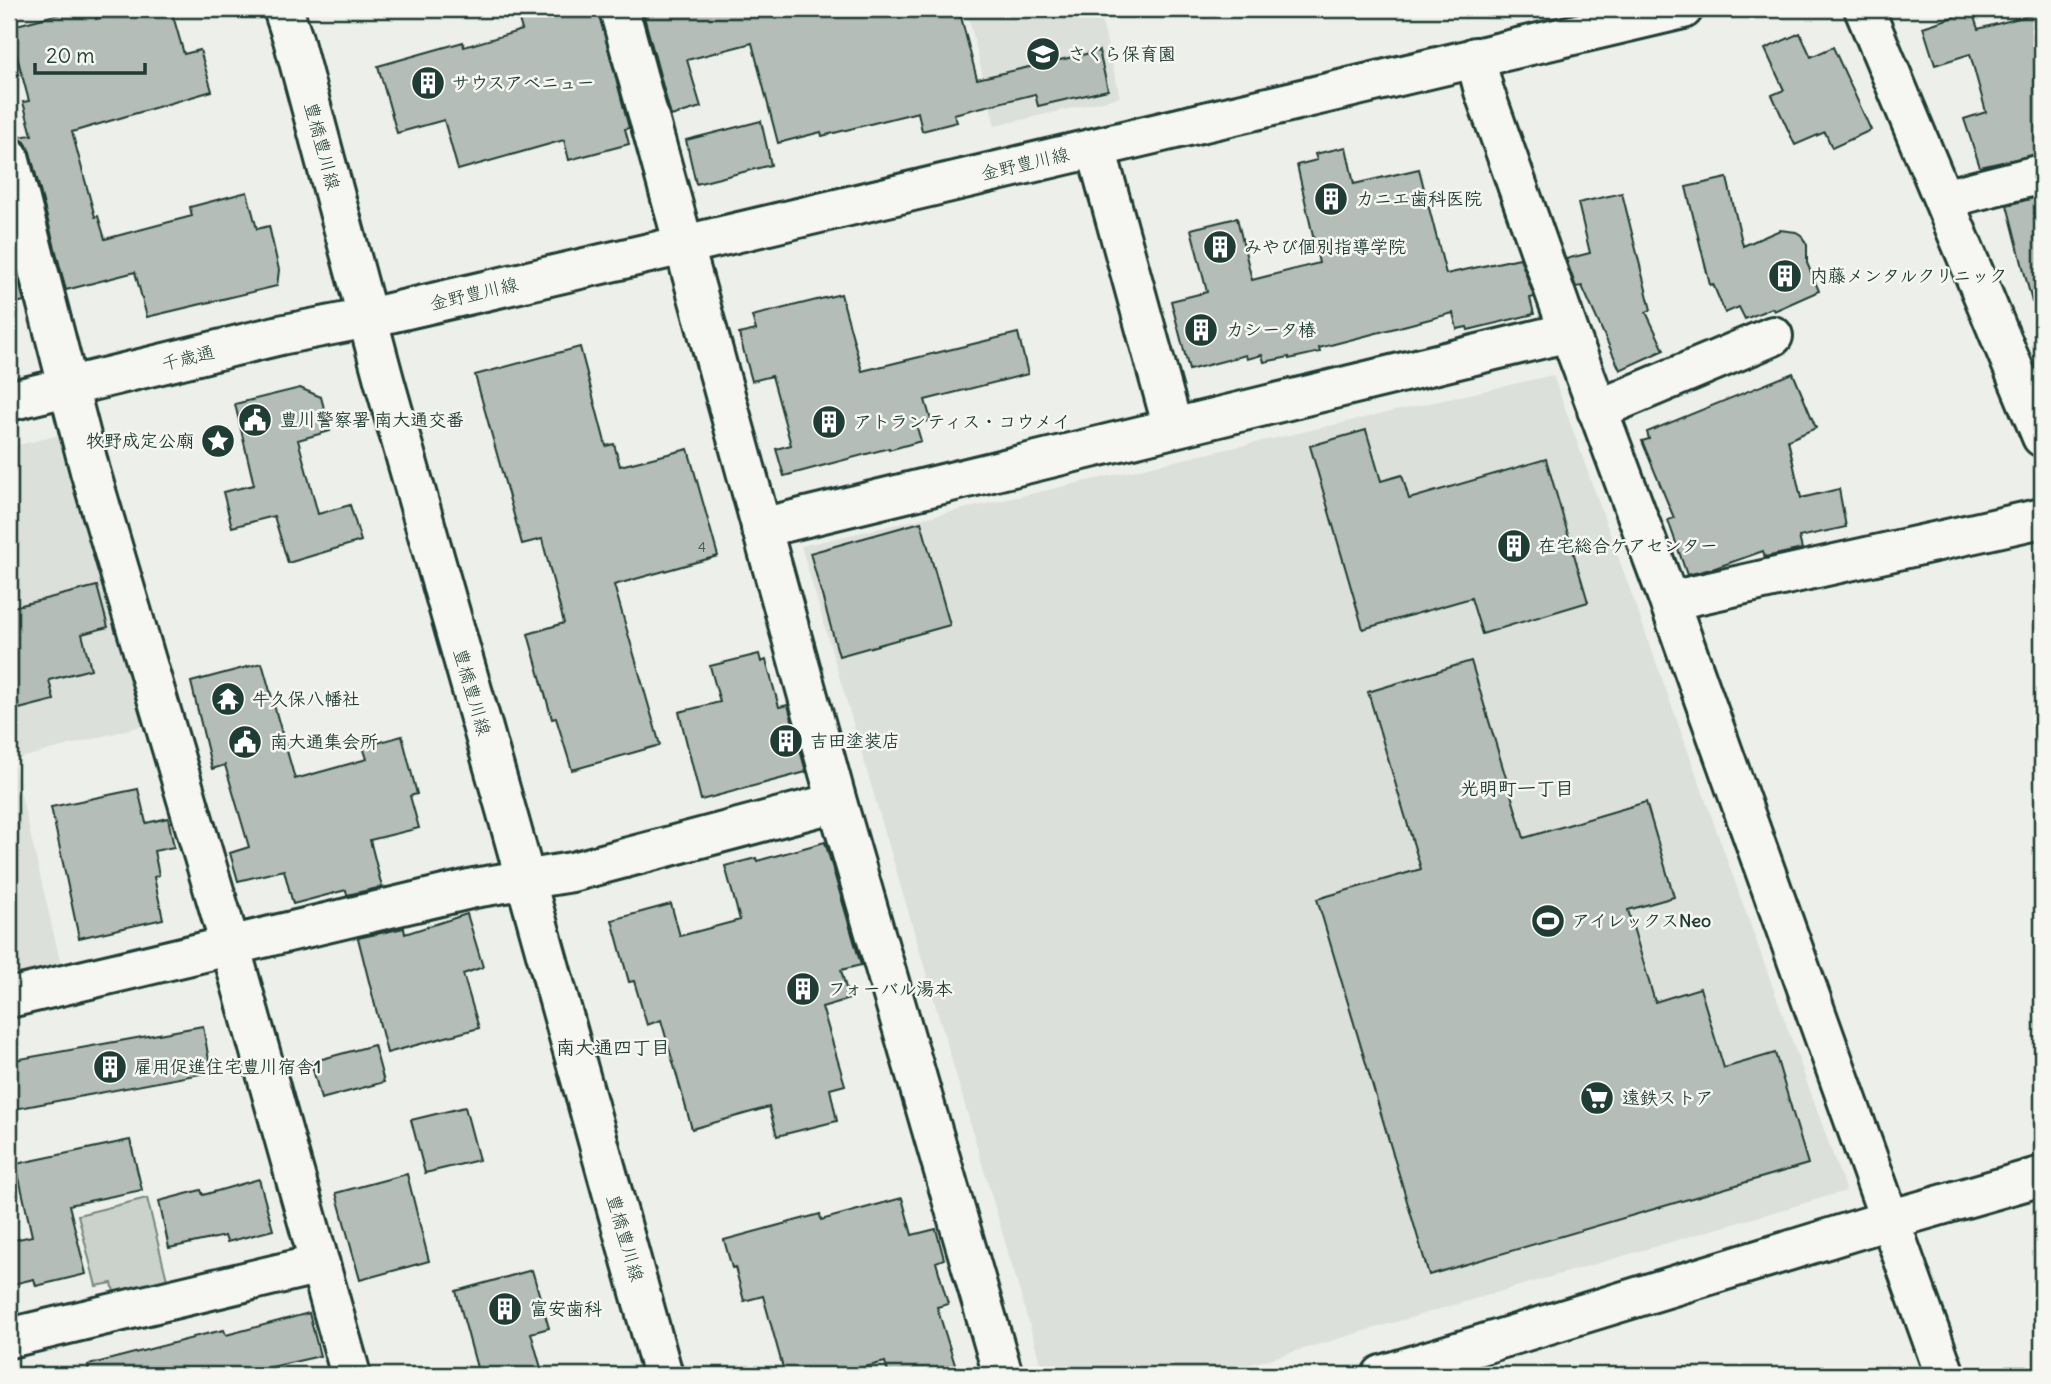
<svg xmlns="http://www.w3.org/2000/svg" width="2051" height="1384" font-family="Delius,'Klee One',sans-serif">
	<style>
		.built { fill: #dce0db }
		.green { fill: #cbd2cc; stroke: #758880; stroke-width: 2 }
		.building { fill: #b4bdb8; stroke: #1f3d34; stroke-width: 2 }
		.lines { fill: none; stroke-linecap: round; stroke-linejoin: round }
		.minor-casing { stroke: #1f3d34; stroke-width: 44 }
		.major-casing { stroke: #1f3d34; stroke-width: 44 }
		.minor { stroke: #f6f6f2; stroke-width: 38 }
		.major { stroke: #f6f6f2; stroke-width: 38 }
		.labels { text-anchor: middle; stroke-width: 5; stroke-linejoin: round; paint-order: stroke }
		.number-label { font-size: 14px; fill: #445d55 }
		.poi-label { font-size: 18px; font-weight: bold; fill: #1f3d34; stroke: #f6f6f2; text-anchor: start }
		.street-label { font-size: 18px; fill: #1f3d34; stroke: #f6f6f2 }
		.neighbourhood-label { font-size: 19px; font-weight: bold; fill: #1f3d34; stroke: #f6f6f2 }
	</style>
	<rect width="100%" height="100%" fill="#edefea"/>
	<filter id="ink" filterUnits="userSpaceOnUse"><feTurbulence type="fractalNoise" baseFrequency=".0143" numOctaves="2"/><feDisplacementMap in="SourceGraphic" scale="14" xChannelSelector="R" yChannelSelector="G"/><feConvolveMatrix kernelMatrix="1 2 1 2 8 2 1 2 1" color-interpolation-filters="sRGB"/></filter>
	<g filter="url(#ink)">
		<!-- built -->
		<path class="built" d="M975,9H1099L1120,97L995,126L967,11Z
			M1553,375L1846,1191L1214,1375H1044L801,546Z
			M69,433L149,724L13,760L61,965L9,977V447Z"/>
		<!-- green -->
		<path class="green" d="M147,1198L168,1284L115,1297L112,1283L96,1286L78,1215Z"/>
		<!-- building -->
		<path class="building" d="M78,9H94L96,19L135,9H171L184,54L200,50L212,91L72,132L95,217L98,216L105,239L192,216L190,207L247,192L257,229L269,226L279,270L277,286L147,317L135,272L66,290L30,152L25,142L17,137L32,135L23,102L29,101L9,27Z
			M516,9H598L629,128L625,129L629,144L569,160L564,140L458,170L444,120L397,133L378,66L463,42L464,47L522,30Z
			M642,9H959L977,79L1099,51L1108,90L1038,106L1035,94L954,114L957,122L922,131L918,112L822,136L821,132L778,143L752,43L687,60L701,107L671,116Z
			M1972,11L1978,29L2042,12V153L1980,167L1964,119L1986,112L1970,54L1935,65L1923,27Z
			M1800,33L1811,57L1833,47L1871,130L1832,148L1825,132L1795,145L1772,95L1784,90L1765,49Z
			M761,121L771,165L696,184L686,140Z
			M1346,147L1354,184L1419,169L1446,274L1520,258L1534,297L1530,298L1534,314L1468,330L1467,327L1457,329L1453,313L1319,348L1320,352L1289,359V357L1264,362L1262,355L1247,359L1246,355L1189,370L1171,301L1207,292L1191,229L1237,218L1252,280L1319,263L1297,165L1317,160L1315,154Z
			M1727,178L1743,246L1780,230L1796,232L1801,235L1807,245V263L1819,291L1774,311L1772,308L1745,319L1739,307L1725,313L1713,284L1710,285L1686,187Z
			M1622,193L1651,310L1646,312L1664,350L1620,370L1582,286L1576,287L1566,259L1590,253L1578,203Z
			M2042,196V301L2032,302L2007,205Z
			M9,244L24,301L9,305Z
			M841,294L862,371L1018,333L1028,374L925,400L931,420L916,424L921,441L889,450V448L784,476L776,449L791,445L772,376L752,381L739,334L756,330L752,316Z
			M580,347L606,446L614,444L620,466L688,449L718,556L614,585L660,745L572,770L556,718L552,719L528,634L564,623L542,539L522,544L475,375Z
			M1793,373L1816,428L1788,440L1801,498L1839,489L1846,527L1799,537L1802,549L1765,557L1763,551L1715,568L1687,575L1668,520L1674,518L1642,441L1649,439L1647,432Z
			M300,388L321,397L330,431L298,440L318,514L350,505L361,541L288,563L274,516L232,527L223,492L254,485L235,404Z
			M1366,430L1381,481L1402,475L1409,499L1546,459L1588,602L1482,634L1471,598L1363,629L1310,446Z
			M921,522L950,625L839,656L810,553Z
			M97,586L108,627L82,634L91,669L49,680L54,700L19,709L9,668V608Z
			M759,654L761,662L766,660L779,707L788,705L806,772L701,800L679,712L720,702L710,666Z
			M1471,661L1524,838L1646,802L1674,897L1628,910L1655,1002L1700,988L1724,1068L1775,1053L1808,1164L1429,1275L1317,899L1421,869L1368,692Z
			M262,663L295,779L367,759L363,747L402,736L417,794L410,796L419,828L370,840L382,887L347,895L346,890L293,904L284,870L238,881L230,853L249,847L225,765L212,769L191,682Z
			M138,789L146,823L168,818L174,847L154,851L159,875L154,877L163,919L79,938L51,807Z
			M825,842L861,965L841,970L849,999L822,1007L845,1085L830,1089L837,1121L777,1136L769,1107L692,1129L661,1020L647,1025L634,981L629,982L612,920L671,904L680,936L740,920L725,866L756,858L757,861Z
			M467,914L483,967L463,974L479,1028L387,1053L358,938L404,928L405,934Z
			M203,1026L211,1072L9,1110V1061Z
			M374,1045L384,1082L321,1099L311,1062Z
			M465,1107L479,1160L425,1173L411,1120Z
			M130,1140L142,1190L69,1205L86,1274L36,1286L34,1279L9,1285V1241L32,1236L16,1164Z
			M407,1174L429,1261L360,1280L336,1193Z
			M259,1179L273,1230L227,1242L225,1236L169,1248L159,1201L201,1190L203,1195Z
			M902,1198L912,1235L936,1229L944,1259L936,1262L948,1304L937,1307L956,1368L929,1375H889L885,1362L833,1375H785L763,1296L744,1301L735,1267L732,1268L724,1240L820,1214L821,1220Z
			M532,1270L549,1328L531,1333L543,1375H479L456,1291Z
			M309,1313L320,1356L236,1375H89L88,1365L193,1338V1337L224,1330L226,1335Z"/>
		<g class="lines">
			<!-- minor casing -->
			<g class="minor-casing">
				<path id="minor" d="M619,9L837,802L1003,1375
					M1864,9L2042,437
					M1475,57L1484,91L1569,332L1669,601L1945,1375
					M1096,148L1173,428
					M9,157L90,471L230,945L351,1375
					M1943,199L2042,174
					M9,401L280,335L368,318
					M1597,410L1773,336
					M761,528L1569,332
					M1669,601L2042,518
					M9,998L474,888L572,872L837,802
					M9,1338L320,1264
					M1382,1375L1889,1220L2042,1176"/>
			</g>
			<!-- major casing -->
			<g class="major-casing">
				<path id="major" d="M283,9L293,39L384,380L510,824L663,1375
					M368,318L684,245L1683,9"/>
			</g>
			<!-- minor -->
			<use href="#minor" class="minor"/>
			<!-- major -->
			<use href="#major" class="major"/>
		</g>
	</g>
	<!-- icons -->
	<defs>
		<g id="school-disc" transform="scale(1.75)"><circle r="9.5" fill="#1f3d34" stroke="#f6f6f2"/><path d="M0-5L7-2L0 1L-7-2ZM-4 1L0 2.5L4 1V4Q0 6-4 4Z" fill="#fff"/></g>
		<g id="building-disc" transform="scale(1.75)"><circle r="9.5" fill="#1f3d34" stroke="#f6f6f2"/><path d="M-4-6H4V6H1V3H-1V6H-4ZM-2.5-4.3h1.7v1.8h-1.7ZM.8-4.3h1.7v1.8H.8ZM-2.5-1h1.7V.8h-1.7ZM.8-1h1.7V.8H.8Z" fill="#fff"/></g>
		<g id="civic-disc" transform="scale(1.75)"><circle r="9.5" fill="#1f3d34" stroke="#f6f6f2"/><path d="M-.6-6.5H3V-4.5H.6V-3L4-1V1h2V6H-6V1h2V-1L-.6-3ZM-1.2 2.5V6h2.4V2.5Z" fill="#fff"/></g>
		<g id="sight-disc" transform="scale(1.75)"><circle r="9.5" fill="#1f3d34" stroke="#f6f6f2"/><path d="M0-6L1.8-2.2L6-1.7L2.9 1.2L3.7 5.4L0 3.3L-3.7 5.4L-2.9 1.2L-6-1.7L-1.8-2.2Z" fill="#fff"/></g>
		<g id="temple-disc" transform="scale(1.75)"><circle r="9.5" fill="#1f3d34" stroke="#f6f6f2"/><path d="M0-6L5-2H3V0L6.5 2.5H4V6H1.5V3h-3V6H-4V2.5H-6.5L-3 0V-2H-5Z" fill="#fff"/></g>
		<g id="stadium-disc" transform="scale(1.75)"><circle r="9.5" fill="#1f3d34" stroke="#f6f6f2"/><path d="M0-5a6.5 5 0 1 0 0 10a6.5 5 0 1 0 0-10ZM-3.5-1.8h7v3.6h-7Z" fill="#fff"/></g>
		<g id="supermarket-disc" transform="scale(1.75)"><circle r="9.5" fill="#1f3d34" stroke="#f6f6f2"/><path d="M-6-5.5h2.5l.6 2H6L4.5 2H-2.5L-4.4-4H-6ZM-1.5 3.2a1.3 1.3 0 1 0 .1 0ZM3 3.2a1.3 1.3 0 1 0 .1 0Z" fill="#fff"/></g>
	</defs>
	<g fill-rule="evenodd">
		<use href="#school-disc" x="1043" y="54"/>
		<use href="#building-disc" x="428" y="83"/>
		<use href="#building-disc" x="1331" y="199"/>
		<use href="#building-disc" x="1220" y="247"/>
		<use href="#building-disc" x="1785" y="276"/>
		<use href="#building-disc" x="1201" y="330"/>
		<use href="#civic-disc" x="255" y="420"/>
		<use href="#building-disc" x="829" y="422"/>
		<use href="#sight-disc" x="218" y="441"/>
		<use href="#building-disc" x="1514" y="546"/>
		<use href="#temple-disc" x="228" y="699"/>
		<use href="#building-disc" x="786" y="741"/>
		<use href="#civic-disc" x="245" y="742"/>
		<use href="#stadium-disc" x="1548" y="921"/>
		<use href="#building-disc" x="803" y="989"/>
		<use href="#building-disc" x="110" y="1067"/>
		<use href="#supermarket-disc" x="1597" y="1098"/>
		<use href="#building-disc" x="505" y="1309"/>
	</g>
	<g class="labels">
		<!-- number labels -->
		<g class="number-label">
			<text x="702" y="552">4</text>
		</g>
		<!-- poi labels -->
		<g class="poi-label">
			<text x="1068" y="60">さくら保育園</text>
			<text x="452" y="89">サウスアベニュー</text>
			<text x="1356" y="205">カニエ歯科医院</text>
			<text x="1244" y="253">みやび個別指導学院</text>
			<text x="1810" y="282">内藤メンタルクリニック</text>
			<text x="1226" y="336">カシータ椿</text>
			<text x="280" y="426">豊川警察署 南大通交番</text>
			<text x="854" y="428">アトランティス・コウメイ</text>
			<text x="194" y="447" text-anchor="end">牧野成定公廟</text>
			<text x="1538" y="552">在宅総合ケアセンター</text>
			<text x="252" y="705">牛久保八幡社</text>
			<text x="810" y="747">吉田塗装店</text>
			<text x="270" y="748">南大通集会所</text>
			<text x="1572" y="927">アイレックスNeo</text>
			<text x="828" y="995">フォーバル湯本</text>
			<text x="134" y="1073">雇用促進住宅豊川宿舎1</text>
			<text x="1622" y="1104">遠鉄ストア</text>
			<text x="530" y="1315">富安歯科</text>
		</g>
		<!-- street labels -->
		<g class="street-label">
			<text transform="translate(322 146) rotate(75)" y="6">豊橋豊川線</text>
			<text transform="translate(1025 164) rotate(-13)" y="6">金野豊川線</text>
			<text transform="translate(474 294) rotate(-13)" y="6">金野豊川線</text>
			<text transform="translate(188 358) rotate(-14)" y="6">千歳通</text>
			<text transform="translate(472 692) rotate(74)" y="6">豊橋豊川線</text>
			<text transform="translate(625 1238) rotate(74)" y="6">豊橋豊川線</text>
		</g>
		<!-- neighbourhood labels -->
		<g class="neighbourhood-label">
			<text x="1517" y="795">光明町一丁目</text>
			<text x="613" y="1054">南大通四丁目</text>
		</g>
	</g>
	<!-- margin -->
	<rect width="2051" height="1384" fill="none" stroke="#f6f6f2" stroke-width="35"/>
	<rect x="18" y="18" width="2016" height="1349" fill="none" stroke="#1f3d34" stroke-width="2.5" filter="url(#ink)"/>
	<!-- scale -->
	<path d="M35 63v10h110v-10" fill="none" stroke="#1f3d34" stroke-width="3.5"/>
	<text x="46" y="63" font-size="21" fill="#1f3d34" stroke="#f6f6f2" stroke-width="5" paint-order="stroke">20 m</text>
</svg>
